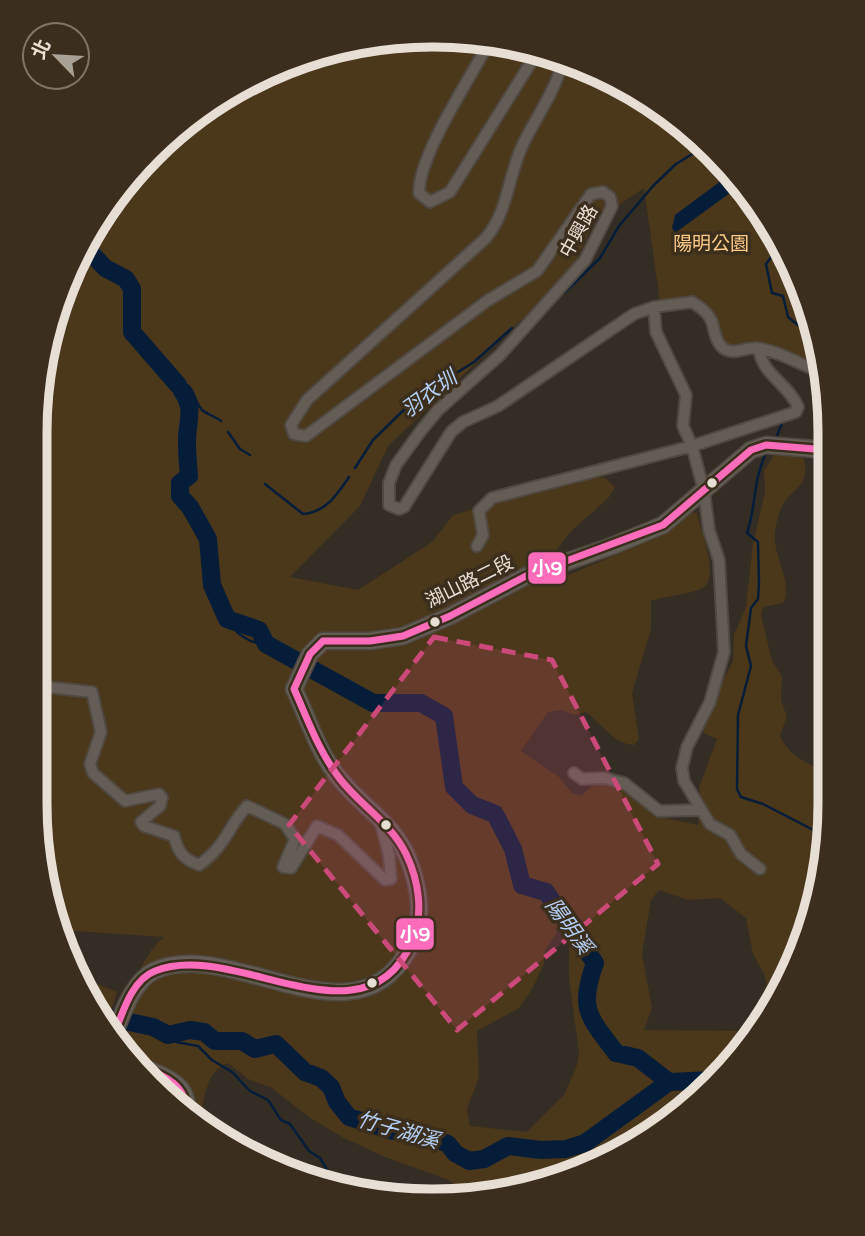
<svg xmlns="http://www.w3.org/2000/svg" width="865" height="1236" font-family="'Varela Round','Noto Sans TC',sans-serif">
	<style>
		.green { fill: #4b371a; fill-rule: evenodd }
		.water { fill: #061d3a }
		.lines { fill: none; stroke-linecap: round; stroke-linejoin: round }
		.stream { stroke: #061d3a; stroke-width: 2.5 }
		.river { stroke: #061d3a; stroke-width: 18 }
		.street-casing { stroke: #504941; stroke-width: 14 }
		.secondary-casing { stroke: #504941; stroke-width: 19 }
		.street { stroke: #635d55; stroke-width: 10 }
		.secondary { stroke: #635d55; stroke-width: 16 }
		.bus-1-casing { stroke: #3b2e1c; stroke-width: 12 }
		.bus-1 { stroke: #fb6dba; stroke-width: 7 }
		.marked { fill: #cb4a79; fill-opacity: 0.2; stroke: #cb4a79; stroke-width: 5; stroke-dasharray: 14 9; stroke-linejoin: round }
		.bus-dot { fill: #e7dfd4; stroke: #3b2e1c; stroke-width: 2.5 }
		.labels { text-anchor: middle; stroke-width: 7; stroke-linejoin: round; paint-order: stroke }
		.street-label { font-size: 19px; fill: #e7dfd4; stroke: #3b2e1c }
		.park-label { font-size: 19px; fill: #fecc89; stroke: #3b2e1c }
		.water-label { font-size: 21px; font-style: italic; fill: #b4d0f6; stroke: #3b2e1c }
		.rim { fill: none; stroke: #e7dfd4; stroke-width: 9 }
		.line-badge { stroke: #3b2e1c; stroke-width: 2.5 }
		.badge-label { font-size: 19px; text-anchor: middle; font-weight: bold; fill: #fff }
	</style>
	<rect width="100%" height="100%" fill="#342d23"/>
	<!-- green -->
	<path class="green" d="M458,36L608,76L731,170L789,257L823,368L764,344L736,348L727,346L720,338L715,317L701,303L660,302L644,188L595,221L569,275L388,446L360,506L290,577L358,590L432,542L453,515L592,477L605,478L615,487L610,496C587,520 554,537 550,572L559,579L618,554L690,512L697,513C700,531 723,581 700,589C685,595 667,596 651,601V629L632,693L639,739L634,745C613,744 602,724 586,712L574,715L562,710L548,712L521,751L559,777L572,793L581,796L595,783L622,786L650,809L651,815L698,825L702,808L699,788L717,739L703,733L717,692L733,661L734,635L746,607L753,544L765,492L764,471L775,454L785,452L804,459C810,483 796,487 785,501C779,510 776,523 775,533C772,555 794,583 783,603L763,607L761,615L772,661L782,677L781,700L787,717L780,735C789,758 808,763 829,773V829L789,979L702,1093L677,1094L676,1104L688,1107L608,1160L510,1193L463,1195L449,1180L385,1157L342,1137L307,1116L272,1088L248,1079L228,1063C204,1072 206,1098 199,1120L191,1115L169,1071L128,1054L119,1040C129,1005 135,961 164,937L59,930L49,907L35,804L43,355L88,233L170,134L304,56ZM659,890L688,900L720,898L746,918L753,954L764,973L768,991L755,1020L743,1031L644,1030L652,1008L642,954L651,900ZM558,931L564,933L569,942V979L579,1052L577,1065L564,1095L527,1132L470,1126L467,1109L479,1077L477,1031L519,1008L531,991L544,964L545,950Z
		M80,977L117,992L105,1028L102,1024Z"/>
	<!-- water -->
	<path class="water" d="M733,172L741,185L675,233L672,228L675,215Z"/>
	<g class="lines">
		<!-- stream -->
		<path class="stream" d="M763,220L772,238V256L766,264L772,293L783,296L788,317L813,337
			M564,293L600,258L619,226L653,186L676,164L702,148
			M172,379C198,384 191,398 202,410C207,414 216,417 221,421
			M228,432L240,449L250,455
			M776,438L783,421
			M767,451C752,482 757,503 747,533L758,542L759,583L758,599L751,608L746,646L751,666L738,715L737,789L741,797L763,804L827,837
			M355,468L373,440L415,399L474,362L512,328
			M265,484L303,514C326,512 337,495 349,477
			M227,619C233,632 251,645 266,644
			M168,1035L176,1042L198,1046L212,1060L232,1072L250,1091L268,1100L281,1120L290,1124L309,1151L320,1158L328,1171L327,1183"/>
		<!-- river -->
		<path class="river" d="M82,252L94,256L105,268L126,279L132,289V332L178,385
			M182,391C195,409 187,421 187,441C187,453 188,465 189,476L180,483V496L190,507L208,539L212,585L227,619L259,630L266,644L373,703H421L444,716L454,787L472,805L495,814L513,849L522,885L546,892L595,963C578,1009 589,1017 616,1053L638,1058L669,1082
			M95,1010L105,1017L153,1027L168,1035L190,1030L204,1032L215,1041H242L255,1049L276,1044L305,1072L321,1078L331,1087L337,1102L349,1117L393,1131L411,1129L448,1144L455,1153L469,1161L484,1159L508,1146L541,1150L566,1149L585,1143L669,1082L712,1080"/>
		<!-- street casing -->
		<g class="street-casing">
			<path id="street" d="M488,44C469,81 419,154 419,193L430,202L450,192L535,56
				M562,64C554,93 537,116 524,142C508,174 509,210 486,238L307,400L291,425L294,434L306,436L487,301L537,271L591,194L603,192L610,197L612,206L585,260L500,355L438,410L420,432L396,465L389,483V505L399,509L404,507L451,432L463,422L498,406L634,314L654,307L692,302C722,320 708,330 721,346C731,357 745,347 757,348C780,351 802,366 824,373
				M654,307L656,332L686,395L683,426L692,446L704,491L709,530L719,560L724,652L710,702L687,747L682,768L684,781L710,824L730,835L741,854L760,869
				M477,546L483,535L479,511L492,498L692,446L796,412L798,407C789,384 762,375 759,349
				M37,686L92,692L101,732L90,764L93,773L125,801L159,794L162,798L160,806L141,822L144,826L174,836C178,852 183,859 199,865C226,846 228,827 247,806L285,824L295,839L283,867L291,868L317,826L338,835L385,880L391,879L389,855L380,821
				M574,773L582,779L604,778L624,783L659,811L699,810"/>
		</g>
		<!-- secondary casing -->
		<g class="secondary-casing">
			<path id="secondary" d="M113,1037C122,1015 132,982 154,971C230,935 354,1051 409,949C425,919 420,889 408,858C392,820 355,803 333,770C316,746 307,716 294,689L310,654L323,641H370L403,636L450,616L526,576L612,546L663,525L751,450L766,445L827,450
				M138,1066C160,1074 191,1083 186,1112"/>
		</g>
		<!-- street -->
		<use href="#street" class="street"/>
		<!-- secondary -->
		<use href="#secondary" class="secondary"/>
		<!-- bus-1 casing -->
		<g class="bus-1-casing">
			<path id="bus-1" d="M113,1037C122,1015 131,980 155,971C234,939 364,1051 412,942C424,914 419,881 406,854C391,823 361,806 340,779C319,752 308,720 294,689L310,654L323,641H370L403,636L450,616L526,576L663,525L751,450L766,445L827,450
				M139,1066C162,1075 187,1083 186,1112"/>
		</g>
		<!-- bus-1 -->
		<use href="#bus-1" class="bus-1"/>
	</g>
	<!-- marked area -->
	<path class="marked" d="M434,637L552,660L658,864L457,1030L289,825Z"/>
	<!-- markers -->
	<g class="bus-dot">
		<circle cx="712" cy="483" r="6"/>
		<circle cx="435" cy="622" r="6"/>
		<circle cx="386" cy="825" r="6"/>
		<circle cx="372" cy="983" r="6"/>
	</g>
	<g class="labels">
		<!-- street labels -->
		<g class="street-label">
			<text transform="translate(578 231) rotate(-61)" y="7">中興路</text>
			<text transform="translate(469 581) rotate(-26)" y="7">湖山路二段</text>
		</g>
		<!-- park labels -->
		<g class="park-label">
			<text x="711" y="250">陽明公園</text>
		</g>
		<!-- water labels -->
		<g class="water-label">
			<text transform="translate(429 394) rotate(-36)" y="7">羽衣圳</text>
			<text transform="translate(569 926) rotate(54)" y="7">陽明溪</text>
			<text transform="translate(398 1130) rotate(16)" y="7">竹子湖溪</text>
		</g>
	</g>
	<!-- crop -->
	<path d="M0 0H865V1236H0ZM432 47H433A385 385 0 0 1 818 432V804A385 385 0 0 1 433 1189H432A385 385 0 0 1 47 804V432A385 385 0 0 1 432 47Z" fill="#3b2e1c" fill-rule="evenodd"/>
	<path class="rim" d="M432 47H433A385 385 0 0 1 818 432V804A385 385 0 0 1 433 1189H432A385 385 0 0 1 47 804V432A385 385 0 0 1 432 47Z"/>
	<g class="line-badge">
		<rect x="527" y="551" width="40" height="34" rx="7" fill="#fb6dba"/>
		<rect x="395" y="917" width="40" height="34" rx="7" fill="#fb6dba"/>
	</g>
	<g class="badge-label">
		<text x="547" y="575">小9</text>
		<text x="415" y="941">小9</text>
	</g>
	<!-- north arrow -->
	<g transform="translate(56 56) rotate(295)"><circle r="33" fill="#3b2e1c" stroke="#807566" stroke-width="2"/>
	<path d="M0-5L12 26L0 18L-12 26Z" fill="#a8a196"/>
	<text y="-10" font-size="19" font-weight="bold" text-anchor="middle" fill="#e7dfd4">北</text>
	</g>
</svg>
